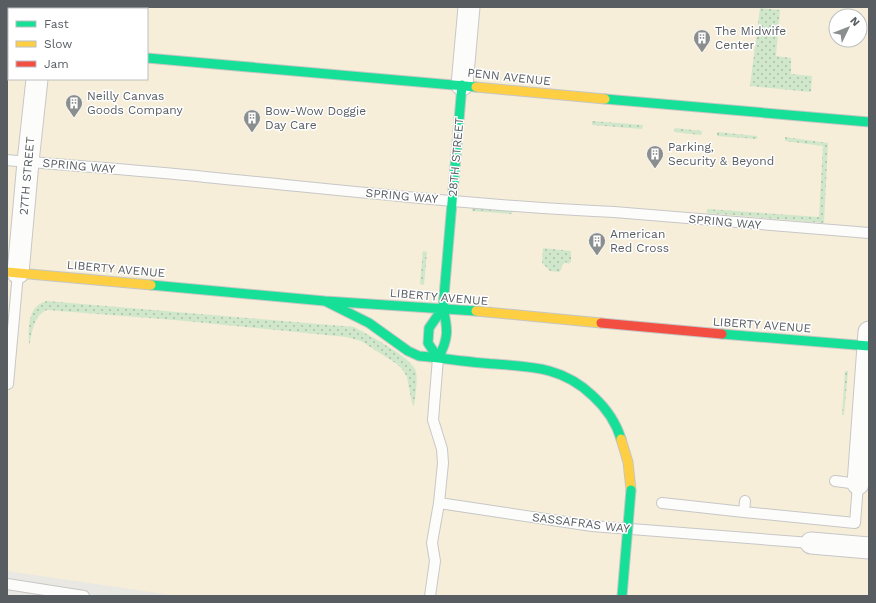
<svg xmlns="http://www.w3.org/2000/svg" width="876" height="603" font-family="'Work Sans',sans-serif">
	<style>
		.commercial { fill: #f6eed9; fill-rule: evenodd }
		.grass { fill: url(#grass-dots) }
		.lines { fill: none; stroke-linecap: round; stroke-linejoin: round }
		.lane-casing { stroke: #c7c7c7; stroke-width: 12 }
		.street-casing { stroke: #c7c7c7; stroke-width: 23 }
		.fast-casing { stroke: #c5c6c4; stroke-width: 11 }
		.slow-casing { stroke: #c5c6c4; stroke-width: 11 }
		.jam-casing { stroke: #c5c6c4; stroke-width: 11 }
		.lane { stroke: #fcfcfb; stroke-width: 10 }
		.street { stroke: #fcfcfb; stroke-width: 21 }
		.fast { stroke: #16e098; stroke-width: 9 }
		.slow { stroke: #ffcf43; stroke-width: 9 }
		.jam { stroke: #f24e42; stroke-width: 9 }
		.fast-bridge-casing { stroke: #c5c6c4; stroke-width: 11; stroke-linecap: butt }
		.fast-bridge { stroke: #16e098; stroke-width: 9 }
		.labels { text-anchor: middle; stroke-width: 3; stroke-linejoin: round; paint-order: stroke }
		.poi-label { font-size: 12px; fill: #585d62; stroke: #fff; text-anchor: start }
		.street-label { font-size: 12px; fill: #585d62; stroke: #fff }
	</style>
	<defs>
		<pattern id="grass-dots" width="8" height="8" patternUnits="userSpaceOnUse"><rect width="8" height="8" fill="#d0e7cb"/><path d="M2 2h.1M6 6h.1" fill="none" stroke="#acbea8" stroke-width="1.8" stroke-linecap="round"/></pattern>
	</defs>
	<rect width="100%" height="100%" fill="#eae8e2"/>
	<!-- commercial -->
	<path class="commercial" d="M7,7H869V596H178L7,571ZM9,9H147V79H9ZM836,16H860V40H836Z"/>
	<!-- grass -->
	<path class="grass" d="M760,8L780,10L776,56L791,58V74L812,76L811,92L750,86Z
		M592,121L643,125L642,129L592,125Z
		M675,128L702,131L701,135L674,132Z
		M717,132L757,136V139L717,136Z
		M785,137L828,143L824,223L707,213V209L819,217L823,146L785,141Z
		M472,208L512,210V214L472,211Z
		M543,248L571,251V262L568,264L566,262L561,266L562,268L559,272L550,271L542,263Z
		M423,251L427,252L424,285L420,284Z
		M47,301L354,327C366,334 414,358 416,372C418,381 415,397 414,406L412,403L407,377L402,369L397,364L361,341L346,337L175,320L47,310C33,315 32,334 29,347C29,330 26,306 47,301Z
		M845,371H848L844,415H842Z"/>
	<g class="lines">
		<!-- lane casing -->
		<g class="lane-casing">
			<path id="lane" d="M7,160C73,166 139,170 205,177C341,190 478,206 614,212L869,233
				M438,358L433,420L442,449L443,463L439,503L592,526L811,543
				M8,384L18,273
				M745,501L744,512L855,523L858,484L835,481
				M662,503L744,512
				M7,584L84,596
				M430,596L435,561L432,543L439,503"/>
		</g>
		<!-- street casing -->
		<g class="street-casing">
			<path id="street" d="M44,9V7
				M462,85L469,7
				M18,273L28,162L37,79
				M858,484L869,332
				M811,543L869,548"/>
		</g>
		<!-- fast casing -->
		<g class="fast-casing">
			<path id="fast" d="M7,46H9
				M147,58L476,87
				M605,99L869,122
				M151,285L325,301L476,311
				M325,301L369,323L408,351L419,356C440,358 461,361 482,363C525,367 560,364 593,396C606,408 616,422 621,439
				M722,334L869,346
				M438,358C449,339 448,329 443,308L462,85
				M438,358L428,343L429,328L443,308"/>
		</g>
		<!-- slow casing -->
		<g class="slow-casing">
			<path id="slow" d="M476,87L605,99
				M7,272L151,285
				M476,311L601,323
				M621,439L628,462L631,490"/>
		</g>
		<!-- jam casing -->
		<g class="jam-casing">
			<path id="jam" d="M601,323L722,334"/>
		</g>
		<!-- lane -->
		<use href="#lane" class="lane"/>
		<!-- street -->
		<use href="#street" class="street"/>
		<!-- fast -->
		<use href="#fast" class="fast"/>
		<!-- slow -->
		<use href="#slow" class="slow"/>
		<!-- jam -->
		<use href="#jam" class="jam"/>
		<!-- fast-bridge casing -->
		<g class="fast-bridge-casing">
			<path id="fast-bridge" d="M622,596L631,490"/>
		</g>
		<!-- fast-bridge -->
		<use href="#fast-bridge" class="fast-bridge"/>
	</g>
	<!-- icons -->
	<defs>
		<g id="building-pin" transform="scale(0.9)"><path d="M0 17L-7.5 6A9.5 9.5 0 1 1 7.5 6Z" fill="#8b8e8f" stroke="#fff"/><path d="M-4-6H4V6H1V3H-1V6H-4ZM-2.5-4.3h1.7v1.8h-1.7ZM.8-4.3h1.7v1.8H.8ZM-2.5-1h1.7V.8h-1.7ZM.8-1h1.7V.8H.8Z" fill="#fff"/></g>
	</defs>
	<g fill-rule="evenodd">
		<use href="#building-pin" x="702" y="38"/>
		<use href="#building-pin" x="74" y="103"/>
		<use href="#building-pin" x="252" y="118"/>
		<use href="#building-pin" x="655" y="154"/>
		<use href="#building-pin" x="597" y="241"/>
	</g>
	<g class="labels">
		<!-- poi labels -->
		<g class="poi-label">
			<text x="715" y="35">The Midwife<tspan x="715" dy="14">Center</tspan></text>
			<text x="87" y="100">Neilly Canvas<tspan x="87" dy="14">Goods Company</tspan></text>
			<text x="265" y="115">Bow-Wow Doggie<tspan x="265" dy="14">Day Care</tspan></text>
			<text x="668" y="151">Parking,<tspan x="668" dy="14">Security &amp; Beyond</tspan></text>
			<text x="610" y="238">American<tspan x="610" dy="14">Red Cross</tspan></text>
		</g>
		<!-- street labels -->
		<g class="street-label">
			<text transform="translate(509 77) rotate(6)" y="4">PENN AVENUE</text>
			<text transform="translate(456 157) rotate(-85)" y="4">28TH STREET</text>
			<text transform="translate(79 166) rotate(5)" y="4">SPRING WAY</text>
			<text transform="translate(27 176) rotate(-85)" y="4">27TH STREET</text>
			<text transform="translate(402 196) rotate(5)" y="4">SPRING WAY</text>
			<text transform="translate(725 222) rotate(5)" y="4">SPRING WAY</text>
			<text transform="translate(116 269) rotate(5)" y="4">LIBERTY AVENUE</text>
			<text transform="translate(439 297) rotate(5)" y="4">LIBERTY AVENUE</text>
			<text transform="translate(762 325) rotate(4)" y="4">LIBERTY AVENUE</text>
			<text transform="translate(581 523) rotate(7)" y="4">SASSAFRAS WAY</text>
		</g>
	</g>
	<!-- border -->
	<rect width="876" height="603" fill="none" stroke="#585d62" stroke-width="16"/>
	<!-- legend -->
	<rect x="8" y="8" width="140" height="72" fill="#ffffff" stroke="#bcbec0"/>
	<rect x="16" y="21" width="20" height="6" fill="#16e098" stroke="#bcbec0"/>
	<text x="44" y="28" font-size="12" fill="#585d62">Fast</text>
	<rect x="16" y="41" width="20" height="6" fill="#ffcf43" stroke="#bcbec0"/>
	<text x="44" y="48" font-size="12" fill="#585d62">Slow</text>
	<rect x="16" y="61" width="20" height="6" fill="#f24e42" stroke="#bcbec0"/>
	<text x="44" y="68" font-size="12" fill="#585d62">Jam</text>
	<!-- north arrow -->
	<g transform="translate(848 28) rotate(47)"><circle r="19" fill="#ffffff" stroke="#bcbec0"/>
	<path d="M0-3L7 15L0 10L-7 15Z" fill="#8b8e8f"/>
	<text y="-6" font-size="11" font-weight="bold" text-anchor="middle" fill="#585d62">N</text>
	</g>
</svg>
